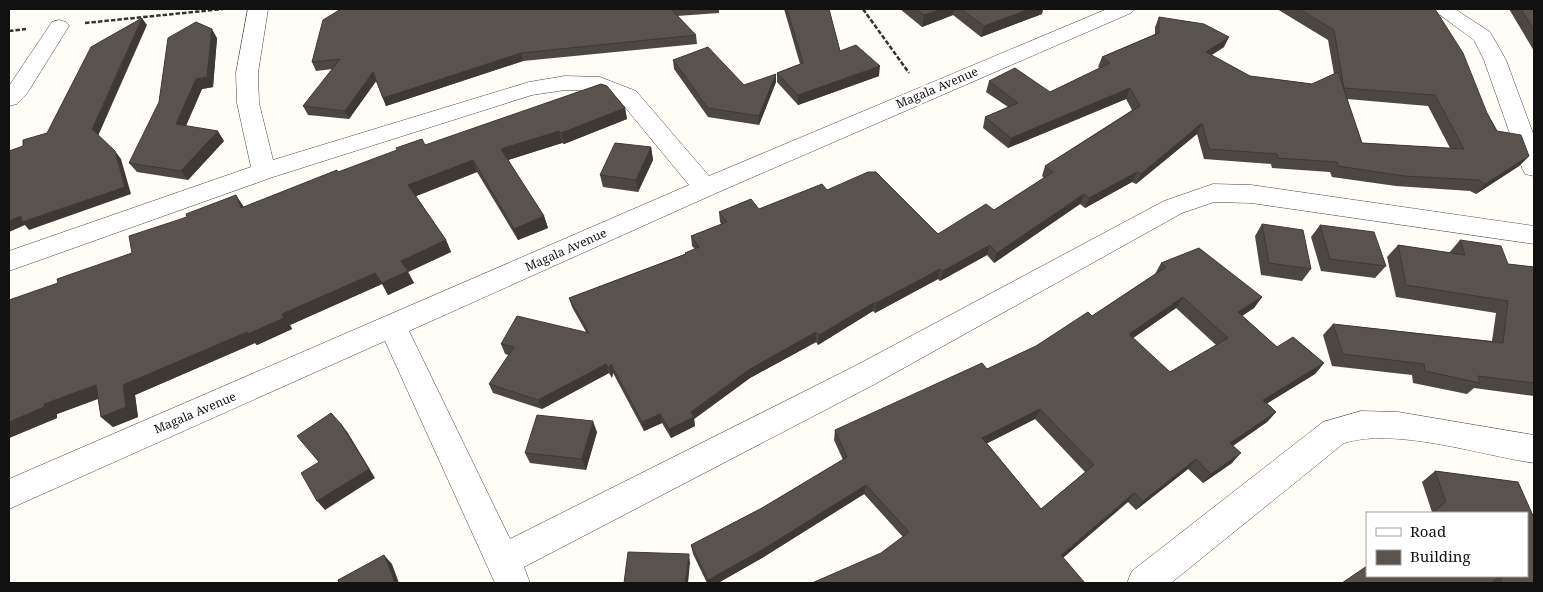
<svg xmlns="http://www.w3.org/2000/svg" width="1543" height="592" font-family="'Noto Serif',serif">
	<style>
		.lines { fill: none; stroke-linecap: round; stroke-linejoin: round }
		.minor-casing { stroke: #444; stroke-width: 1 }
		.path { stroke: #333; stroke-width: 2.5; stroke-dasharray: 4.5 2; stroke-linecap: butt }
		.minor { fill: #fff; fill-rule: evenodd }
		.wall { fill: #4d4742; fill-rule: evenodd }
		.shaded-wall { fill: #3f3936 }
		.building { fill: #5a524d; stroke: #3f3936; fill-rule: evenodd }
		.labels { text-anchor: middle; stroke-width: 5; stroke-linejoin: round; paint-order: stroke }
		.street-label { font-size: 12px; fill: #111; stroke: #fff }
	</style>
	<rect width="100%" height="100%" fill="#fffdf5"/>
	<g class="lines">
		<!-- minor casing -->
		<g class="minor-casing">
			<path id="minor" d="M248,9H268L258,73L259,103L273,160L529,82L565,76L600,77L636,91L709,176L1107,9H1134L1131,13L714,194L409,331L510,539L855,366L1164,201L1213,184L1251,185L1534,226V244L1251,203L1214,202L1182,213L875,384L524,567L530,583H495L385,341L9,509V479L689,185L620,101L597,91L565,90L532,95L273,177L9,271V251L251,167L237,103L236,73Z
				M1432,9H1455L1490,32L1506,60L1534,136V176L1525,174L1522,168L1484,60L1474,40Z
				M59,20L66,22L69,26L26,95L17,104L9,106V86L52,22Z
				M1361,411L1398,412L1534,435V463C1480,455 1395,427 1344,443L1171,583H1127L1132,571L1323,422Z"/>
		</g>
		<!-- path -->
		<path class="path" d="M863,9L909,73
			M85,23L223,9
			M9,31L26,29"/>
		<!-- minor -->
		<use href="#minor" class="minor"/>
	</g>
	<!-- wall -->
	<path class="wall" d="M341,9H719V13L677,16L696,35L697,44L523,61L386,106L376,81L349,119L308,115L303,106L333,69L316,71L312,62Z
		M784,9H829L840,51L879,76L798,105L777,82V73L800,64Z
		M900,9H1043L1042,14L981,37L953,15L922,27Z
		M1277,9H1435L1487,113L1497,131L1529,156L1519,166L1476,194L1470,191L1396,186L1332,177L1330,172L1272,168L1271,164L1204,159L1197,134L1136,184L1132,182L1085,208L1080,204L994,263L987,255L940,281L938,279L875,313L873,311L818,345L816,342L750,378L694,419L695,426L671,438L662,423L644,431L613,373L612,378L609,373L542,409L493,393L489,384L509,355L505,354L501,344L586,332L572,307L569,298L685,254V253L695,249L692,246L691,236L721,224L720,222L719,212L759,209L827,190L938,234L994,210L1044,178L1042,176L1045,166L1132,110L1126,99L1008,148L983,128L985,117L1008,107L986,92L989,81L1050,92L1100,68L1098,67L1102,57L1155,34V27L1159,17L1224,47L1211,55L1250,76L1312,84L1334,74L1328,40ZM1347,99L1428,106L1450,148L1362,143Z
		M1508,9H1534V51L1509,9Z
		M217,38L213,87L202,89L186,126L224,141L188,180L137,172L129,163Z
		M673,60L744,85L776,82L759,125L708,117L674,69Z
		M625,108L627,119L564,144L562,143L508,160L544,216L548,228L518,240L477,172L416,196L446,240L451,252L408,272L414,283L388,295L382,284L290,325L292,329L257,345L255,343L135,395L138,417L113,427L101,417L98,399L57,414V418L9,438L58,283L244,207L338,172L425,145Z
		M651,147L653,160L638,192L603,187L600,175Z
		M1262,224L1311,269L1302,281L1261,275L1255,236Z
		M1320,225L1386,266L1375,278L1321,271L1311,237Z
		M1460,240L1508,264L1534,267V396L1474,388L1467,394L1413,383L1412,375L1332,366L1323,335L1333,324L1492,341L1496,313L1396,297L1387,257L1398,245L1449,253Z
		M1161,263L1262,297L1254,308L1242,316L1277,347L1324,363L1315,374L1267,403L1276,412L1267,422L1233,446L1232,463L1203,483L1188,469L1136,510L1128,502L881,553L903,537L864,494L762,558L718,583H707L693,554L691,545L762,508L843,460L834,440L835,430L987,369L1036,346L1092,316L1155,274ZM1176,308L1216,345L1170,372L1133,338ZM1035,419L1085,472L1041,509L987,443Z
		M597,432L586,470L530,463L525,453Z
		M1435,471L1518,482L1534,518V583H1342L1367,566V576H1527V513H1431L1432,512L1422,482Z"/>
	<!-- shaded-wall -->
	<path class="shaded-wall" d="M27,9H40L28,10Z
		M942,9H954L953,15L922,27L924,15Z
		M1030,9H1043L1042,14L981,37L984,26Z
		M142,18L147,25L98,136L92,129Z
		M212,29L217,38L213,87L202,89L182,134L176,124Z
		M1229,37L1224,47L1201,62L1206,52Z
		M521,53L523,61L386,106L383,98Z
		M880,66L879,76L798,105V95Z
		M373,72L377,80L349,119L345,111Z
		M776,74V82L759,125V116Z
		M1130,88L1126,99L1008,148L1011,138Z
		M625,108L627,119L564,144L561,133Z
		M1202,123L1197,134L1136,184L1141,174Z
		M218,131L224,141L188,180L181,171Z
		M559,131L562,143L505,161L501,149Z
		M651,147L653,160L638,192L636,180Z
		M115,151L121,159L131,194L29,230L25,225L9,232V221Z
		M1529,156L1519,166L1476,194L1485,184Z
		M473,160L477,172L414,197L408,185Z
		M1137,172L1132,182L1085,208L1089,198Z
		M1084,194L1080,204L994,263L997,253Z
		M236,195L244,207L249,220L241,208Z
		M544,216L548,228L518,240L514,229Z
		M446,240L451,252L408,272L414,283L388,295L382,283L401,261Z
		M990,245L987,255L940,281L943,271Z
		M940,269L938,279L875,313L876,303Z
		M375,273L382,284L290,325L292,329L257,345L255,343L135,395L138,417L113,427L101,417L123,385Z
		M1183,297L1176,308L1123,345L1129,334Z
		M1262,297L1254,308L1231,323L1238,312Z
		M875,302L873,311L818,345L819,335Z
		M816,332V342L750,378L694,419L695,426L671,438L669,429L691,412L750,369Z
		M1324,363L1315,374L1255,411L1263,400Z
		M606,364L609,373L542,409L538,400Z
		M611,364L613,373L612,378L609,369Z
		M96,385L108,395L57,414V418L9,438V422L44,404Z
		M1040,409L1035,419L978,448L982,438Z
		M1276,412L1267,422L1222,453L1230,443Z
		M660,414L662,423L644,431L642,422Z
		M593,421L597,432L586,470L582,459Z
		M341,424L348,433L375,478L325,510L317,501Z
		M1241,453L1232,463L1203,483L1211,474Z
		M1196,459L1188,469L1136,510L1143,501Z
		M866,485L864,494L762,558L718,583H708V580Z
		M1134,493L1128,502L1056,564L1061,555Z
		M689,554L690,563L688,583H685Z
		M384,555L392,564L399,583H395Z"/>
	<!-- building -->
	<path class="building" d="M341,9H671L696,35L521,53L383,98L373,72L345,111L303,106L340,59L312,62L323,20Z
		M787,9H829L840,51L856,45L880,66L798,95L777,73L803,63Z
		M915,9H942L924,15Z
		M961,9H1030L984,26Z
		M1299,9H1435L1463,53L1487,113L1497,131L1521,135L1529,156L1485,184L1479,180L1404,176L1338,166L1337,162L1278,158L1277,154L1209,149L1202,123L1141,174L1137,172L1089,198L1084,194L997,253L990,245L943,271L940,269L876,303L875,302L819,335L816,332L750,369L691,412L694,417L669,429L660,414L642,422L611,364L609,369L606,364L538,400L489,384L514,347L501,344L517,316L589,333L569,298L686,254L685,253L699,247L691,236L727,222L719,212L751,199L759,209L822,184L827,190L868,172H876L938,234L986,204L994,210L1053,172L1045,166L1140,106L1130,88L1011,138L985,117L1018,103L989,81L1015,68L1050,92L1110,63L1102,57L1159,33V17L1204,24L1229,37L1206,52L1250,76L1312,84L1338,72L1362,143L1464,149L1435,95L1344,88L1334,30Z
		M1521,9H1534V30Z
		M142,18L92,129L115,151L125,187L22,222L21,216L9,221V151L23,146V140L47,133L91,47Z
		M196,22L212,29L207,77L196,79L176,124L218,131L181,171L129,163L159,102L168,38Z
		M708,47L744,85L776,74L759,116L708,108L673,60Z
		M601,84L607,86L625,108L561,133L559,131L501,149L544,216L514,229L473,160L408,185L446,240L401,261L408,271L382,283L375,273L282,314L284,318L248,334L247,332L123,385L126,407L101,417L96,385L44,404V407L9,422V300L58,283L57,279L132,253L129,236L187,217L186,214L236,195L241,208L337,170L338,172L397,150L396,148L422,139L425,145Z
		M615,143L651,147L636,180L600,175Z
		M1262,224L1303,230L1311,269L1269,263Z
		M1320,225L1374,232L1386,266L1330,259Z
		M1460,240L1501,246L1508,264L1534,267V383L1478,376L1480,383L1425,371L1424,364L1343,354L1333,324L1503,343L1508,301L1406,285L1398,245L1465,255Z
		M1199,248L1262,297L1238,312L1277,347L1293,337L1324,363L1263,400L1276,412L1230,443L1241,453L1211,474L1196,459L1143,501L1134,493L1061,555L1085,583H812L881,553L909,532L866,485L762,550L708,580L691,545L762,508L847,457L835,430L982,363L987,369L1036,346L1088,312L1092,316L1166,267L1161,263ZM1183,297L1228,338L1170,372L1129,334ZM1040,409L1094,465L1041,509L982,438Z
		M331,413L341,424L369,469L317,501L301,473L319,462L297,436Z
		M537,415L593,421L582,459L525,453Z
		M1435,471L1518,482L1534,518V583H1500L1502,576H1527V513H1432L1446,502Z
		M628,552L689,554L685,583H624Z
		M384,555L395,583H339L338,580Z
		M1367,566V576H1501L1491,583H1342Z"/>
	<g class="labels">
		<!-- street labels -->
		<g class="street-label">
			<text transform="translate(937 88) rotate(-23)" y="4">Magala Avenue</text>
			<text transform="translate(566 250) rotate(-24)" y="4">Magala Avenue</text>
			<text transform="translate(195 413) rotate(-23)" y="4">Magala Avenue</text>
		</g>
	</g>
	<!-- border -->
	<rect width="1543" height="592" fill="none" stroke="#111111" stroke-width="20"/>
	<!-- legend -->
	<rect x="1366" y="512" width="162" height="65" fill="#ffffff" stroke="#a0a0a0"/>
	<rect x="1376" y="528" width="25" height="8" fill="#ffffff" stroke="#a0a0a0"/>
	<text x="1410" y="537" font-size="15" fill="#111111">Road</text>
	<rect x="1376" y="550" width="25" height="15" fill="#5a524d" stroke="#a0a0a0"/>
	<text x="1410" y="562" font-size="15" fill="#111111">Building</text>
</svg>
